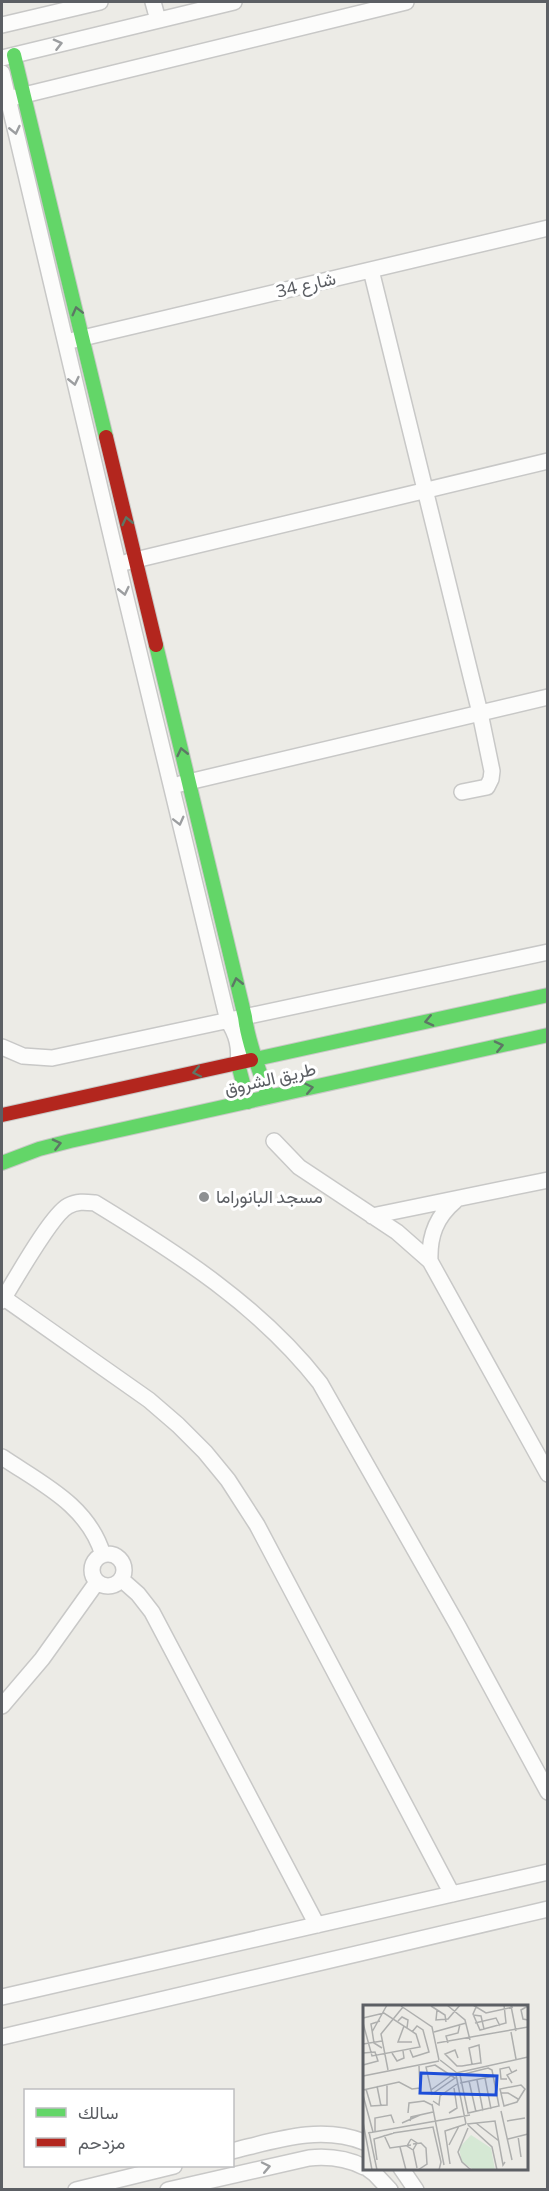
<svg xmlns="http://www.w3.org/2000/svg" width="549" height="2191" font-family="Commissioner,Vazirmatn,sans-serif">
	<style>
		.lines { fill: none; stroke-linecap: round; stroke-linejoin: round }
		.street-casing { stroke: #c8c8c7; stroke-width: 18 }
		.fast-casing { stroke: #c8c8c6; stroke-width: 16 }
		.jam-casing { stroke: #c8c8c6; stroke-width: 16 }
		.street { stroke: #fcfcfb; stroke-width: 15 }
		.fast { stroke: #63d668; stroke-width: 14 }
		.jam { stroke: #b3261e; stroke-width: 14 }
		.oneway { stroke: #9c9ea0 }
		.oneway2 { stroke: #5d7765 }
		.poi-dot { fill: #8e9092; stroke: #fff; stroke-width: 2 }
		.labels { text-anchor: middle; stroke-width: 6; stroke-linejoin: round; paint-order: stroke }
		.street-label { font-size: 18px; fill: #5c5f64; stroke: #fff }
		.poi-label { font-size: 18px; fill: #5c5f64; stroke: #fff; text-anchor: start }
		.inset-road { fill: none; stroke: #aeafae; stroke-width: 1.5 }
		.view { fill: #1d4ed8; fill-opacity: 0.15; stroke: #1d4ed8; stroke-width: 3 }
		.inset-edge { fill: none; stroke: #5c5f64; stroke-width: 3 }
	</style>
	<rect width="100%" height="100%" fill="#ecebe6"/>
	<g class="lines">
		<!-- street casing -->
		<g class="street-casing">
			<path id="street" d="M153,2L158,20
				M2,25L100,2
				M2,58L234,2
				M2,73L125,594L228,1021C237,1035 240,1047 238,1064
				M16,97L406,2
				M371,270L480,713L492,771L491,779L487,787L462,792
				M74,340L548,228
				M127,562L548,461
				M180,784L548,697
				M2,1047L23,1056L52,1058L548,952
				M274,1141L299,1167L397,1232L430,1261L548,1474
				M372,1216L548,1180
				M430,1261C429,1236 436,1217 455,1201
				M4,1298L149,1400L178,1425L205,1452L228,1480L257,1525L452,1894
				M2,1301C14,1282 51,1215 68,1206C77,1201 85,1202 95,1203C177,1253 260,1306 320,1383L458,1626L548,1792
				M2,1457C42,1484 88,1505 103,1555
				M92 1570a16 16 0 1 1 32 0a16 16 0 1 1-32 0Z
				M121,1579L138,1594L152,1612L317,1925
				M2,1706L42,1659L97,1582
				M2,1997L548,1872
				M2,2037L548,1909
				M232,2151C277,2140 320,2125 364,2142
				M367,2168L375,2174L390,2190
				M401,2168L416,2190
				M76,2190L174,2166
				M168,2190L309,2158C329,2156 346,2158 364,2167"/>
		</g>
		<!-- fast casing -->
		<g class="fast-casing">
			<path id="fast" d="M14,55L106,437
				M156,645L245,1017C248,1043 260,1071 268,1097
				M251,1060L548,995
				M238,1064L248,1102
				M2,1163L39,1149L70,1141L548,1035"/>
		</g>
		<!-- jam casing -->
		<g class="jam-casing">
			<path id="jam" d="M106,437L156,645
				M2,1115L251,1060"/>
		</g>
		<!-- street -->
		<use href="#street" class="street"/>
		<!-- fast -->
		<use href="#fast" class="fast"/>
		<!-- jam -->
		<use href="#jam" class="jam"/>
	</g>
	<!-- one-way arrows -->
	<defs><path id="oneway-chevron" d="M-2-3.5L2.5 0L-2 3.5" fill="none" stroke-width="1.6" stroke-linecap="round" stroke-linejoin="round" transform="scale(1.5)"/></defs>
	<g class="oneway">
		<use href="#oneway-chevron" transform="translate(58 44) rotate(-14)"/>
		<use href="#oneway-chevron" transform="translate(15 130) rotate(77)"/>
		<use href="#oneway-chevron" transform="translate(74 381) rotate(77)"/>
		<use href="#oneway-chevron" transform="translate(124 591) rotate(77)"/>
		<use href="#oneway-chevron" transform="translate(179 821) rotate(76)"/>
		<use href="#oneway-chevron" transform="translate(266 2167) rotate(-12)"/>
	</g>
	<g class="oneway2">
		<use href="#oneway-chevron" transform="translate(77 311) rotate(-104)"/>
		<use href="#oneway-chevron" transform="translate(127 521) rotate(-103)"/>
		<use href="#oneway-chevron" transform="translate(182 752) rotate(-103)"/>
		<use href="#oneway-chevron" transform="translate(237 982) rotate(-103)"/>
		<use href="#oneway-chevron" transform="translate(429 1021) rotate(167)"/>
		<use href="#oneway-chevron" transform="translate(499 1046) rotate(-13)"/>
		<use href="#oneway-chevron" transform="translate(197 1072) rotate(168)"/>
		<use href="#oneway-chevron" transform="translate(309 1088) rotate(-12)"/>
		<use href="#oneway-chevron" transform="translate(57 1144) rotate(-14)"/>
	</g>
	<!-- markers -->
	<circle class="poi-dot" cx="204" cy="1197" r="6"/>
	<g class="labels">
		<!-- street labels -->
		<g class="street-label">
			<text transform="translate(306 285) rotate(-13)" y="6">شارع 34</text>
			<text transform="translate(270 1079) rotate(-13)" y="6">طريق الشروق</text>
		</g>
		<!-- poi labels -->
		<g class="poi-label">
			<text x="216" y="1203">مسجد البانوراما</text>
		</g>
	</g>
	<!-- overview -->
	<g transform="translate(363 2005)">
		<rect width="165" height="165" fill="#ecebe6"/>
		<path d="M108,130L128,143L132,165H111L99,157L96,143Z" fill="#d5e8d4"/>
		<path class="inset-road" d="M84,0L102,15L107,35M110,0L123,8L150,2M114,0L110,9L117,25L143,18L141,0M38,1L69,22L76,55M68,1L82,10L83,17M148,1L153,26M165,1L158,5L160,14L165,15M74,5L73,15L85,14L97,0M110,10L118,11L121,24M0,13L21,8L53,29L57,42L9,51L0,18M17,16L8,19L11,38L19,43M35,16L39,12L45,15L44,23M112,18L133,13L137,21M41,21L35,37H49M9,27L24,0M71,27L103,18M148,27L153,54M74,38L165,22M85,38L83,31L95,28L97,19M0,39L19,36M47,45L50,52L66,47L60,25L54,21L49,27M0,48L12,47L15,56L0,60M29,48L34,56L41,53L40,46M95,53L92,45L82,49L94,61H99L117,58H118L116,40L106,43L109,59M77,55L94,68M72,60L92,73L69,89L63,62ZM125,63L129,65L136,101L105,108L97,70ZM25,65L18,29L40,2M93,68L165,52M93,70L103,119M0,71L76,56M122,73L128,104M144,74H138L137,64L146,62L149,68M114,75L120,106M106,76L113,107M97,78L131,71M149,78L144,70L154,65M158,80L162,84L154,97L141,101L137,84ZM14,81L18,101M3,84L8,101L24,100V79M0,85L36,77L49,84L57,83L56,61M68,85L89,70M138,88H145L155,94M0,90L10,127M70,96L76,100L77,91L94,79M69,99L81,160M138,106L149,155M45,108L46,98L61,96L69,100M86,108L94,103L91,83M47,116L48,112L70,107M144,116L162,113M0,117L9,165M39,118L57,110M113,118L136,136M104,119L132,116L140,160L142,157M105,120L129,142L134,165M105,123L95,147L99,157L108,165M6,127L14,165M12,127V113L28,110L31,118M5,128L107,110M30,128L70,122L78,157L76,165M21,130L27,143L48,140M155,131L158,152M48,134L44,141L50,145L54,138L48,134M145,134L165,129M50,139L58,138L63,143L64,159L55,165M86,140L96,121M37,142L43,165M50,144L54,163M14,155L11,134L31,128M87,159L82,126L103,119"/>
		<path class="view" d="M58,68L134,71L133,90L57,88Z"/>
		<rect width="165" height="165" class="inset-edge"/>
	</g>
	<!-- border -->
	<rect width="549" height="2191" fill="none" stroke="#5c5f64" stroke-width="6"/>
	<!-- legend -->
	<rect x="24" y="2089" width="210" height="78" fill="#ffffff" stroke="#bebfc1" stroke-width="1.5"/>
	<rect x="36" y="2108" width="30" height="9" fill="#63d668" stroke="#bebfc1" stroke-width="1.5"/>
	<text x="78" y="2119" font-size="18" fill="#5c5f64">سالك</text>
	<rect x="36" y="2138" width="30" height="9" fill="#b3261e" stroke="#bebfc1" stroke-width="1.5"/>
	<text x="78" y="2149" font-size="18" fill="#5c5f64">مزدحم</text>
</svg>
